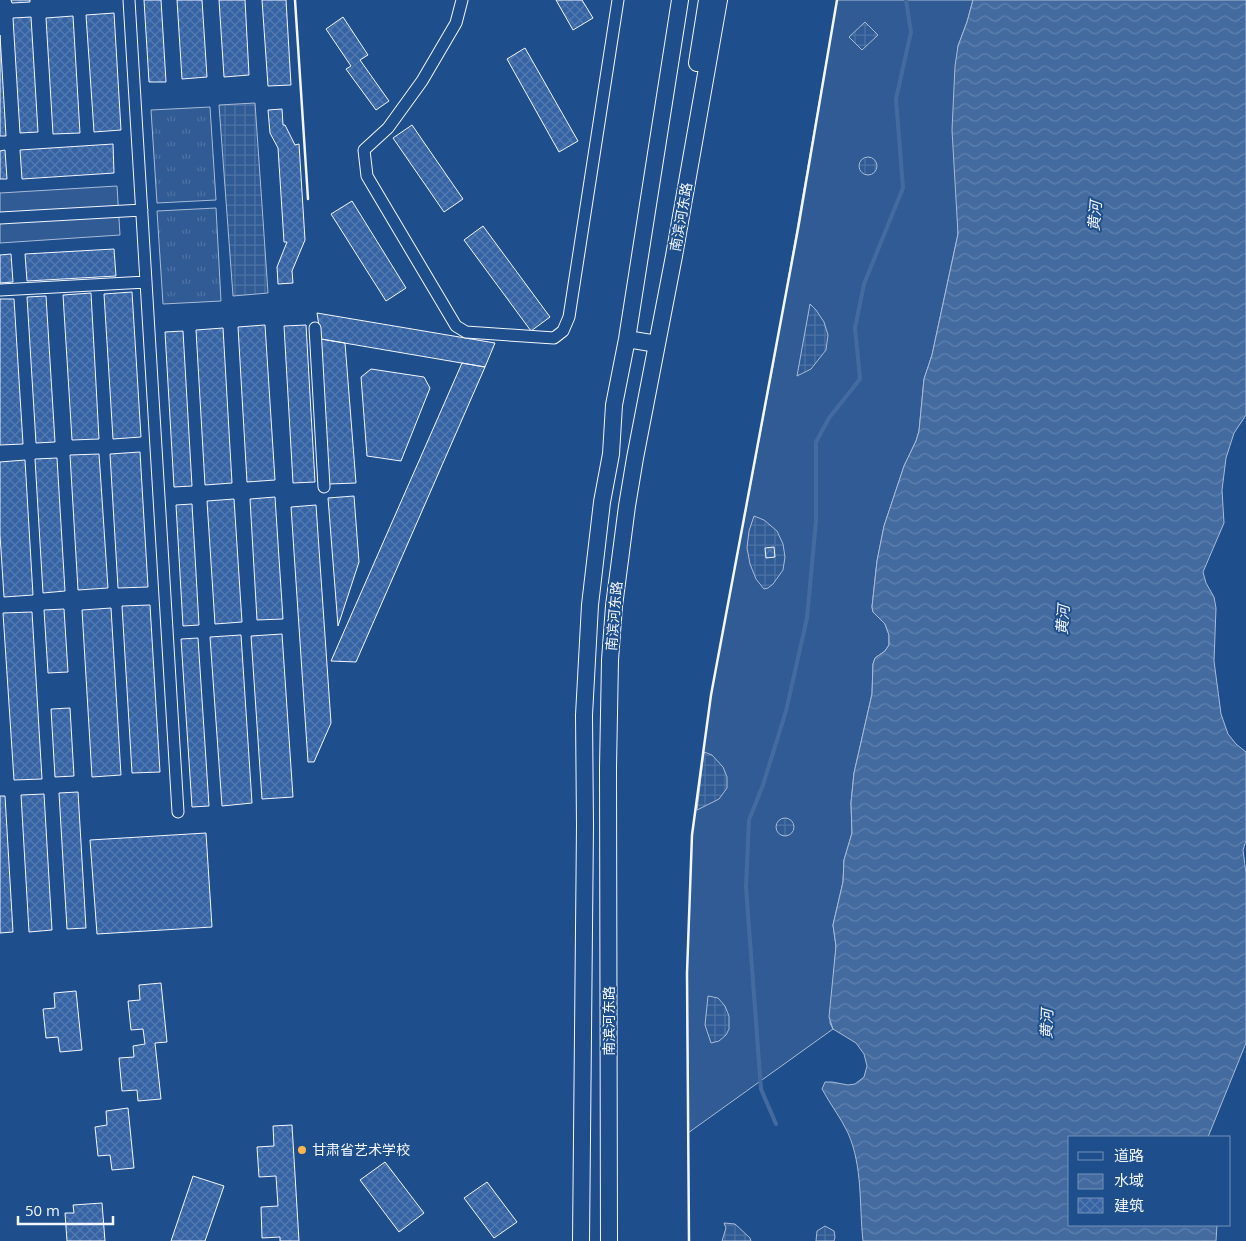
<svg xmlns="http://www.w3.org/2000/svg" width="1246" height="1241" font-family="'Open Sans','Noto Sans SC',sans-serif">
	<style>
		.grass { fill: url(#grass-tufts); stroke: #a8bbd7 }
		.built { fill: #305b95; stroke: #a8bbd7 }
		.plaza { fill: url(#plaza-grid); stroke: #a8bbd7 }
		.water { fill: url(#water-waves); stroke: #a8bbd7 }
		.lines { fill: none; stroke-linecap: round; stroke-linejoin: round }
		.stream { stroke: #446ba0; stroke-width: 4 }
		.building { fill: url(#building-cross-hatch); stroke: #f2f6ff }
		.street-casing { stroke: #f2f6ff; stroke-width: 13 }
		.secondary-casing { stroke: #f2f6ff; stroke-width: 18 }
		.street { stroke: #1f4e8c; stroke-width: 11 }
		.secondary { stroke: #1f4e8c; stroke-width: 16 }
		.wall { stroke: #f2f6ff; stroke-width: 2.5 }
		.poi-dot { fill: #ffb74d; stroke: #1f4e8c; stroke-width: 2 }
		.labels { text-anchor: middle; stroke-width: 4; stroke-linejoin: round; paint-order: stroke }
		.street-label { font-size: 14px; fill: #f2f6ff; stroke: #1f4e8c }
		.poi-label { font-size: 14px; fill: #f2f6ff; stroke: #1f4e8c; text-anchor: start }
		.water-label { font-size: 15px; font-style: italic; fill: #f2f6ff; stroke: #1f4e8c }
	</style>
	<defs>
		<pattern id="grass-tufts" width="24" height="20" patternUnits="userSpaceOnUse" patternTransform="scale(1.25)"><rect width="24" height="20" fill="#305b95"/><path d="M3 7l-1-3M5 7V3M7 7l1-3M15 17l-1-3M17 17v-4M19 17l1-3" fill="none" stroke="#4e73a5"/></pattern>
		<pattern id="plaza-grid" width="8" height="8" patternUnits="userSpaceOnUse" patternTransform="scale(1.25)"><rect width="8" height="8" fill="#305b95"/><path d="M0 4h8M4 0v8" fill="none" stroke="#4e73a5"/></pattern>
		<pattern id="water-waves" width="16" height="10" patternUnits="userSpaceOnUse" patternTransform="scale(1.25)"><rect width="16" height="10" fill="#446ba0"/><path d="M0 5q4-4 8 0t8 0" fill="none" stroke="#5f81ae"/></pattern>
		<pattern id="building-cross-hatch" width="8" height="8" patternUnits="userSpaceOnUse" patternTransform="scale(1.25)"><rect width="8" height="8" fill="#3563a3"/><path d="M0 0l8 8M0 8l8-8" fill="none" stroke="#537ab1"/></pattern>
	</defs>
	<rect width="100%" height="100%" fill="#1f4e8c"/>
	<!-- grass -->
	<path class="grass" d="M210,107L216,200L157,203L151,110Z
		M216,208L221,301L163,304L157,211Z"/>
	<!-- built -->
	<path class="built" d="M837,0H973L967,22L958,46V234L932,355L924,379L919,431L916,441L904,466L884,526L877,561L872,607L873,612L885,624L889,635V645L885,651L875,658L873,664L872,694L854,773L851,803L852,833L844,860L843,882L833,925L836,946L830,1023L833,1029L688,1133L687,973L692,835L711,695L773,366Z
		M117,186L120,235L0,243V193Z"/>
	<!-- plaza -->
	<path class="plaza" d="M865,22L878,35L862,50L849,37Z
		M255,103L268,293L233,296L219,105Z
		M859 166a9 9 0 1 1 18 0a9 9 0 1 1-18 0Z
		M810,304L816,310L824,322L828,335L826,350L811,369L797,376Z
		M754,516L764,520L777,531L783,544L785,557L783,570L773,584L768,588L764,589L756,579L750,564L747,548L749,531Z
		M704,752L712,755L723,767L727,777V788L719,799L697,810Z
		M776 827a9 9 0 1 1 18 0a9 9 0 1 1-18 0Z
		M708,996L718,998L725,1006L729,1016V1029L726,1035L719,1041L711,1043L705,1025Z
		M724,1223L735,1224L750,1238L751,1241H722L726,1228Z
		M825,1226L834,1231L835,1237L834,1241H816L817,1231Z"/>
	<!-- water -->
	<path class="water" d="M973,0H1246V415L1234,433L1226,458L1222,490L1224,523L1203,572L1206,583L1214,597L1216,608L1214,661L1221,714L1228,734L1236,744L1246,752V841L1243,850L1246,873V1043L1208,1137H1070V1225H1217L1216,1241H863C859,1205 863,1167 848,1133C841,1118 830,1104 822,1089L825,1082H832L848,1085L855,1084L864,1077L867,1066L864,1054L856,1043L833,1029L829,1017L836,946L833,925L843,882L844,860L852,833L851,803L854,773L872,694L873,664L875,658L885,651L889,645V635L885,624L873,612L872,607L877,561L884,526L904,466L916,441L919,431L924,379L932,355L958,234L952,130L955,66L958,46L967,22Z"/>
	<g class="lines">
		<!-- stream -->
		<path class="stream" d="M776,1124L761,1089L746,887L749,820L763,785L786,711L807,618L816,521V442L829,418L860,379L855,328L864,284L903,188L896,99L911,32L906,0"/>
	</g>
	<!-- building -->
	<path class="building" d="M11,0H30V2L12,3Z
		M144,0H161L166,82H149Z
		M177,0H202L207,77L182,79Z
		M219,0H245L249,75L224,77Z
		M262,0H286L291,85L268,86Z
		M556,0H582L593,18L573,30Z
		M114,13L121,130L94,132L86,15Z
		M73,16L80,133L53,134L46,18Z
		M31,17L38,132L20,133L13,18Z
		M343,17L368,55L360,60L389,101L376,110L346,69L351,66L326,29Z
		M0,35L6,136H0Z
		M525,48L578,141L559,152L507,59Z
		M282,109L283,125H285L295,145L299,144L305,240L292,271L293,283L278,284L277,267L287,242H284L278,148L270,133L268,110Z
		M412,125L463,199L444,212L393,138Z
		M113,144L114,173L22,179L20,150Z
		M5,150L7,179H0V151Z
		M352,201L406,288L386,301L331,214Z
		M483,226L550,317L531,331L464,240Z
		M114,249L116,276L27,281L25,254Z
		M11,254L13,282L0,283V255Z
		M132,292L141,437L113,439L104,294Z
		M91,293L99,439L72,440L63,295Z
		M46,296L55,442L36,443L27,297Z
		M0,299H14L23,444L0,445Z
		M317,313L495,343L485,367L321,339Z
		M265,325L275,480L247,482L238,327Z
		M306,325L315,482L293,483L284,326Z
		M223,328L232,483L205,485L196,330Z
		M183,331L192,486L174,487L165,332Z
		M321,339L345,343L356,483L329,484Z
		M462,363L485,367L356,662L331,661Z
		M371,369L424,377L430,388L401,461L367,456L361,377Z
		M140,452L148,587L118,588L110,454Z
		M99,454L108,588L78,590L70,455Z
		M57,458L65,591L43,593L35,459Z
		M25,460L33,595L4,597L0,535V462Z
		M354,496L359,562L338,626L328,498Z
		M275,497L283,619L257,620L250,499Z
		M234,499L242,622L215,624L207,501Z
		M192,504L199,625L183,626L176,505Z
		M316,505L331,723L314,762H308L291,507Z
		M774,547L775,557L766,558L765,548Z
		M150,605L160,772L132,773L122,606Z
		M111,608L121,775L92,777L82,610Z
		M64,609L68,672L48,673L44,610Z
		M32,612L42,779L14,780L3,613Z
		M282,634L293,797L262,799L251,636Z
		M241,635L252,803L222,806L210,637Z
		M198,638L209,806L192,807L181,639Z
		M70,708L74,776L55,777L51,709Z
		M78,792L86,928L67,929L59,793Z
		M44,794L52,930L29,932L21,795Z
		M0,796H5L13,932L0,933Z
		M206,833L212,927L97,934L90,840Z
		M161,983L167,1042L155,1043L161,1099L138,1101L137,1090L122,1091L119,1058L134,1057L133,1046L145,1044L143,1029L131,1030L128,1001L140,1000L139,985Z
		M76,991L82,1050L60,1052L58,1037L46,1038L43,1009L55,1008L54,993Z
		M128,1108L134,1168L112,1170L110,1155L98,1156L95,1127L107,1125L106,1111Z
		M292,1125L299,1241H280V1237L262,1238L261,1207L278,1206L276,1176L259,1177L257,1147L274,1146L273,1126Z
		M385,1162L424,1213L399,1232L360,1180Z
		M193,1176L224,1186L205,1241H171Z
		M487,1182L517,1222L494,1238L464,1198Z
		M102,1203L105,1241H67L65,1213H74L73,1205Z"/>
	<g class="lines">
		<!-- street casing -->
		<g class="street-casing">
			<path id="street" d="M129,0L178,812
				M462,0L456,23L422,81L388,128L364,150L367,176L456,326L466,332L554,338L563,331L569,317L618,0
				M0,218L142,210
				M0,290L146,282
				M315,328L324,487"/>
		</g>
		<!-- secondary casing -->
		<g class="secondary-casing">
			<path id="secondary" d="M697,63L707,0
				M627,339L657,344
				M581,1241L585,825L584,715L590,605L602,502L611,454L614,405L627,339L680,0
				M609,1241L608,768L610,660L614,606L627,506L635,458L674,256L719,0"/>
		</g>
		<!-- street -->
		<use href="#street" class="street"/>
		<!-- secondary -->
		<use href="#secondary" class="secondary"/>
		<!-- wall -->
		<path class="wall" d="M295,0L308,199
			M689,1241L687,973L692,835L711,695L798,229L837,0"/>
	</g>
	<!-- markers -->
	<circle class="poi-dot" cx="302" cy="1150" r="5"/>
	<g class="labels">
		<!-- street labels -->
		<g class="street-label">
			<text transform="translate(681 217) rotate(-80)" y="5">南滨河东路</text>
			<text transform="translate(614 616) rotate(-85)" y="5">南滨河东路</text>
			<text transform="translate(609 1021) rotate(-90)" y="5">南滨河东路</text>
		</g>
		<!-- poi labels -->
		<g class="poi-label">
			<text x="312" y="1155">甘肃省艺术学校</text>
		</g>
		<!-- water labels -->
		<g class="water-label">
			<text transform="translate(1095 216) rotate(-85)" y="5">黄河</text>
			<text transform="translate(1063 620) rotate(-86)" y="5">黄河</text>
			<text transform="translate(1047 1024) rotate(-88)" y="5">黄河</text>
		</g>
	</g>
	<!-- legend -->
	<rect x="1068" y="1136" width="162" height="90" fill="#1f4e8c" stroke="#7391ba"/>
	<rect x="1078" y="1152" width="25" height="8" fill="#1f4e8c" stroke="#7391ba"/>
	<text x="1114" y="1161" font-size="15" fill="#f2f6ff">道路</text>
	<rect x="1078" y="1174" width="25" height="15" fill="url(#water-waves)" stroke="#7391ba"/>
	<text x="1114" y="1186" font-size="15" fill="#f2f6ff">水域</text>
	<rect x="1078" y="1198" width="25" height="15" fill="url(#building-cross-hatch)" stroke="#7391ba"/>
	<text x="1114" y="1211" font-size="15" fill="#f2f6ff">建筑</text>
	<!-- scale -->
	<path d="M18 1216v8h95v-8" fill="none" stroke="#f2f6ff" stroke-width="2.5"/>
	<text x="25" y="1216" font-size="15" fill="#f2f6ff" stroke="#1f4e8c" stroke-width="4" paint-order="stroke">50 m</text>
</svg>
